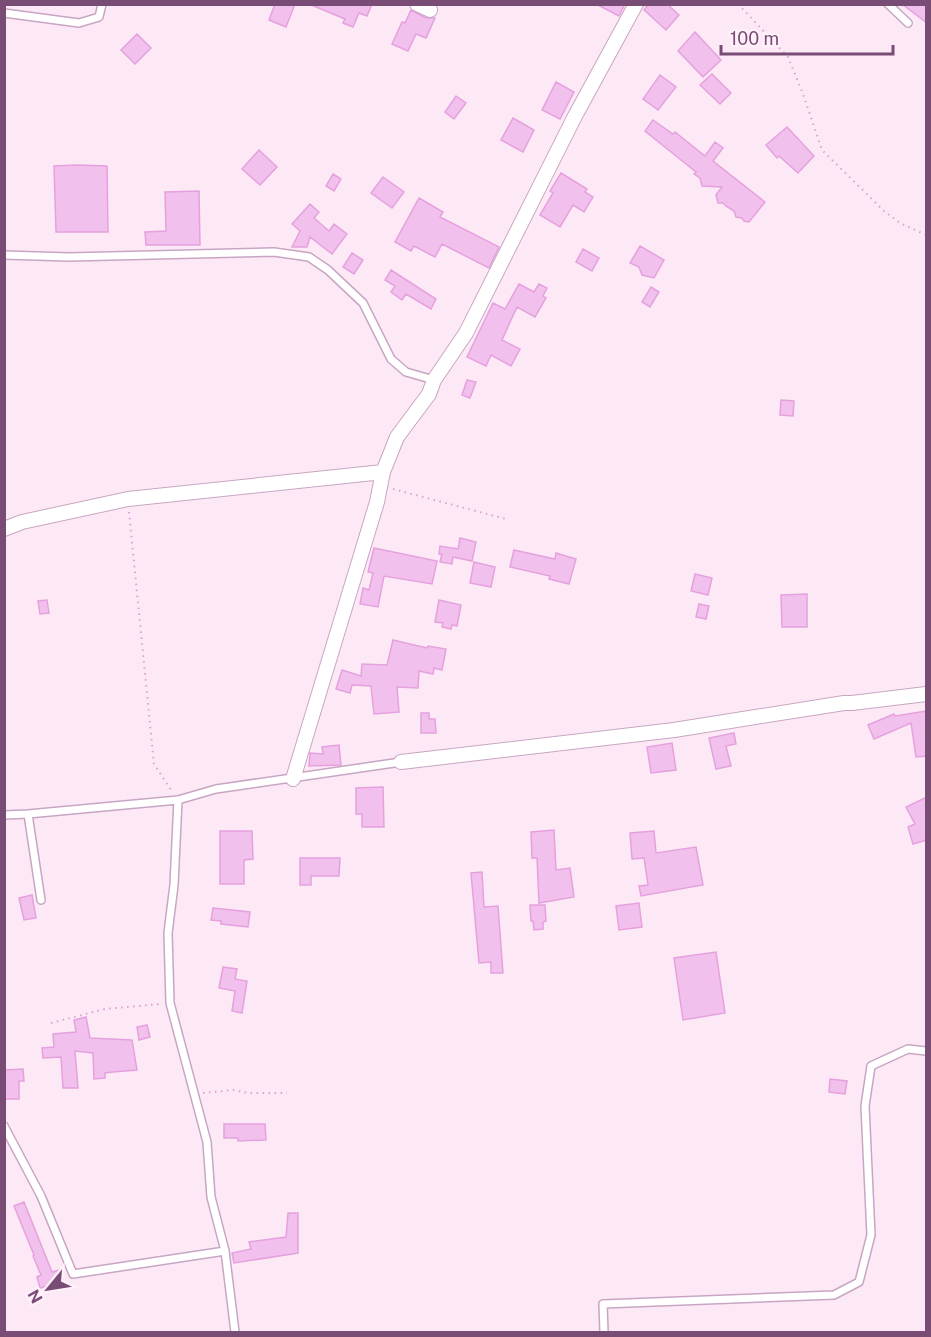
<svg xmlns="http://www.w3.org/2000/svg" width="931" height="1337" font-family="'Public Sans',sans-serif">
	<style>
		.building { fill: #f2c0ed; stroke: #e5a1de; stroke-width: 1.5 }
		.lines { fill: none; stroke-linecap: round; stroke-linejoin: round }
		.lane-casing { stroke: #c8a6c3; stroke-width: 10 }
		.street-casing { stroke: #c8a6c3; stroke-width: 16 }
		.path { stroke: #d8a3d2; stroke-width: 2; stroke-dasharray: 1.5 4.5; stroke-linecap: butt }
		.lane { stroke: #fff; stroke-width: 7 }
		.street { stroke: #fff; stroke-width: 14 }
	</style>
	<rect width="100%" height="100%" fill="#fde9f6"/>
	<!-- building -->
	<path class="building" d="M275,4H295L286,27L269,20Z
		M309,4H372L367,16L359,13L353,27L343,23L345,19Z
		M596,4H625L619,16Z
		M649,4H667L679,15L666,30L644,10Z
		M902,4H927V23Z
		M411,10L426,18H435L426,38L416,34L408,51L392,44L402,22L405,23Z
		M695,32L721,60L703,77L678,51Z
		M137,34L151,48L135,64L121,50Z
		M712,74L731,93L720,104L700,85Z
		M660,75L676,87L658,110L643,99Z
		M556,82L574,92L560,119L542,110Z
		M456,96L466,103L454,119L445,112Z
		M513,118L534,130L523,152L501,140Z
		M653,120L673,134L675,132L705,156L715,142L723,148L713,161L765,202L749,222L744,221L742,218L736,217L734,211L726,206L723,203H718L716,195L722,187L702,186L700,178L694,174L696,172L645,131Z
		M787,127L814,156L798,173L779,156L777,158L766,145Z
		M259,150L277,167L260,185L242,169Z
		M77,165L107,166L108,232H56L54,166Z
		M561,173L587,189L585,192L593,197L584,212L573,205L560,227L540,215L553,193L550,191Z
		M333,174L341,179L334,191L326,186Z
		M383,177L404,192L392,208L371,193Z
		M199,191L200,245H146L145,232L166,231L165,192Z
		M419,198L443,212L440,217L499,247L489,268L442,244L435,257L414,246L411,251L395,242Z
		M310,204L319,212L314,218L329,231L334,224L347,234L332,254L310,237L307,247H292L300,231L292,224Z
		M640,246L664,260L654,278L642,275L639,267L630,263Z
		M583,249L599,258L592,271L576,262Z
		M352,253L363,260L354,274L343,267Z
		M391,270L436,299L431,309L406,294L402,300L391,292L395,286L385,280Z
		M519,284L534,292L539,284L547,288L543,296L546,298L535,317L517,307L502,340L520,349L511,366L491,355L486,366L467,357L493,303L505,309Z
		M651,287L659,292L650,307L642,302Z
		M467,380L476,382L470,398L462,395Z
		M781,400L794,401L793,416L780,415Z
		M460,538L476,542L472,561L453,557L452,564L440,562L442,554H439L440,546L458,549Z
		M374,548L437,561L432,584L384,576L378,607L360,604L363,588L369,590L373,573L368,572Z
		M514,550L555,559L556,553L576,559L569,584L549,579L550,576L510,567Z
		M474,562L495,567L491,587L470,583Z
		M695,574L712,578L708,595L691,591Z
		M807,594V627H782L781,595Z
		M47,600L49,613L40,614L38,601Z
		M439,600L461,605L457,626L452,625L451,629L442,627L443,623L435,622Z
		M699,604L709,606L706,619L696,617Z
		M393,640L427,648L428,646L446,649L442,670L434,668L433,674L419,671L418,688L397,687L399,712L374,714L371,686L352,685L350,693L336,689L342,670L361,676L362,664L387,665Z
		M927,711V756L916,757L911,723L874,739L868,725L894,714L895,716Z
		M421,713H429V719H435L436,733H421Z
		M734,733L736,744L726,746L731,766L716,769L709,738Z
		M672,743L676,770L651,773L647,747Z
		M339,745L341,765L309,766L310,753L323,754L322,747Z
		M383,787L384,827H362V814H356V788Z
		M927,797V840L913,844L908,827L915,824L906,807Z
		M554,830L556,870L570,868L574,897L539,903L537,858H532L531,832Z
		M220,831H252L253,859L244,860V884H220Z
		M654,831L656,853L696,847L703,885L641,896L639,886L648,885L644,858L632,859L630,833Z
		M300,858H340L339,876H311V885H300Z
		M482,872L484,907L498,906L503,973H491V962L479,963L471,873Z
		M32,895L36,918L24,920L19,898Z
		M639,903L642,927L619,930L616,906Z
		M530,905H545L546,921L543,922V929L534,930L533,921H531Z
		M213,908L250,912L248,927L221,924V921L211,920Z
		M716,952L725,1013L683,1020L674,958Z
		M223,967L237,969L235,979L247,981L242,1013L232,1011L235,991L219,988Z
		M86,1017L90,1038L132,1040L137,1070L113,1072L105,1073V1078L94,1079L93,1053L75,1051L78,1088H63L61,1057L43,1058L42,1048L54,1047L53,1034L76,1032L74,1020Z
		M147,1025L150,1037L139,1040L137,1027Z
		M23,1069L24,1081H19V1099H4V1070Z
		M830,1079L847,1081L845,1094L829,1092Z
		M224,1124H265L266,1140L238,1141V1138H224Z
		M24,1202L52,1272L60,1270L63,1281L40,1288L37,1277L41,1275L33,1256L34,1255L14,1206Z
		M288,1213H298V1253L234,1263L232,1253L251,1249L249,1242L286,1237Z"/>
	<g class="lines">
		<!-- lane casing -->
		<g class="lane-casing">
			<path id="lane" d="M888,4L908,23
				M4,13L79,23L99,17L102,4
				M4,255L69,257L274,252L309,257L328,270L363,303L391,359L406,372L434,380
				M178,800L174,885L168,933L170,1003L207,1142L211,1197L225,1251L235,1332
				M28,814L178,800L216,789L401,762
				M4,815L28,814L41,900
				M4,1126L41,1196L73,1274L225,1251
				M604,1332L603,1304L834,1295L859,1282L871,1235L865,1106L871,1066L908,1049L926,1051"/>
		</g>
		<!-- street casing -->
		<g class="street-casing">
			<path id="street" d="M417,4L430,10
				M4,529L22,522L128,499L383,472
				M401,762L674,730L844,703H852L926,694
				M293,779L377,502L383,472L397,437L429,394L434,380L466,333L575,116L636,4"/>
		</g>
		<!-- path -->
		<path class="path" d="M738,4L788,57L803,94L822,150L884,211L900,223L926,235
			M393,489L506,519
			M129,512L154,764L173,793
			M51,1023L105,1009L160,1004
			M203,1093L233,1090L248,1093H287"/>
		<!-- lane -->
		<use href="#lane" class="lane"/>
		<!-- street -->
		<use href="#street" class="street"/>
	</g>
	<!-- border -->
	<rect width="931" height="1337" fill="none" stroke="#784c74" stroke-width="12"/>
	<!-- north arrow -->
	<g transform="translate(48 1289) rotate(240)" stroke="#fff0fa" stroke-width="4.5" paint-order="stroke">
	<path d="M0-4.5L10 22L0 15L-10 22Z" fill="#784c74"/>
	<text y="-9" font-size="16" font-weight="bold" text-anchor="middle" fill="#784c74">N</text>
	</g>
	<!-- scale -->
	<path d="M721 45v9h172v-9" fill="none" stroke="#784c74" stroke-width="3"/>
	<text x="730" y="45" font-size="18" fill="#784c74" stroke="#fff0fa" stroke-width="4.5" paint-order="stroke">100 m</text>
</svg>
